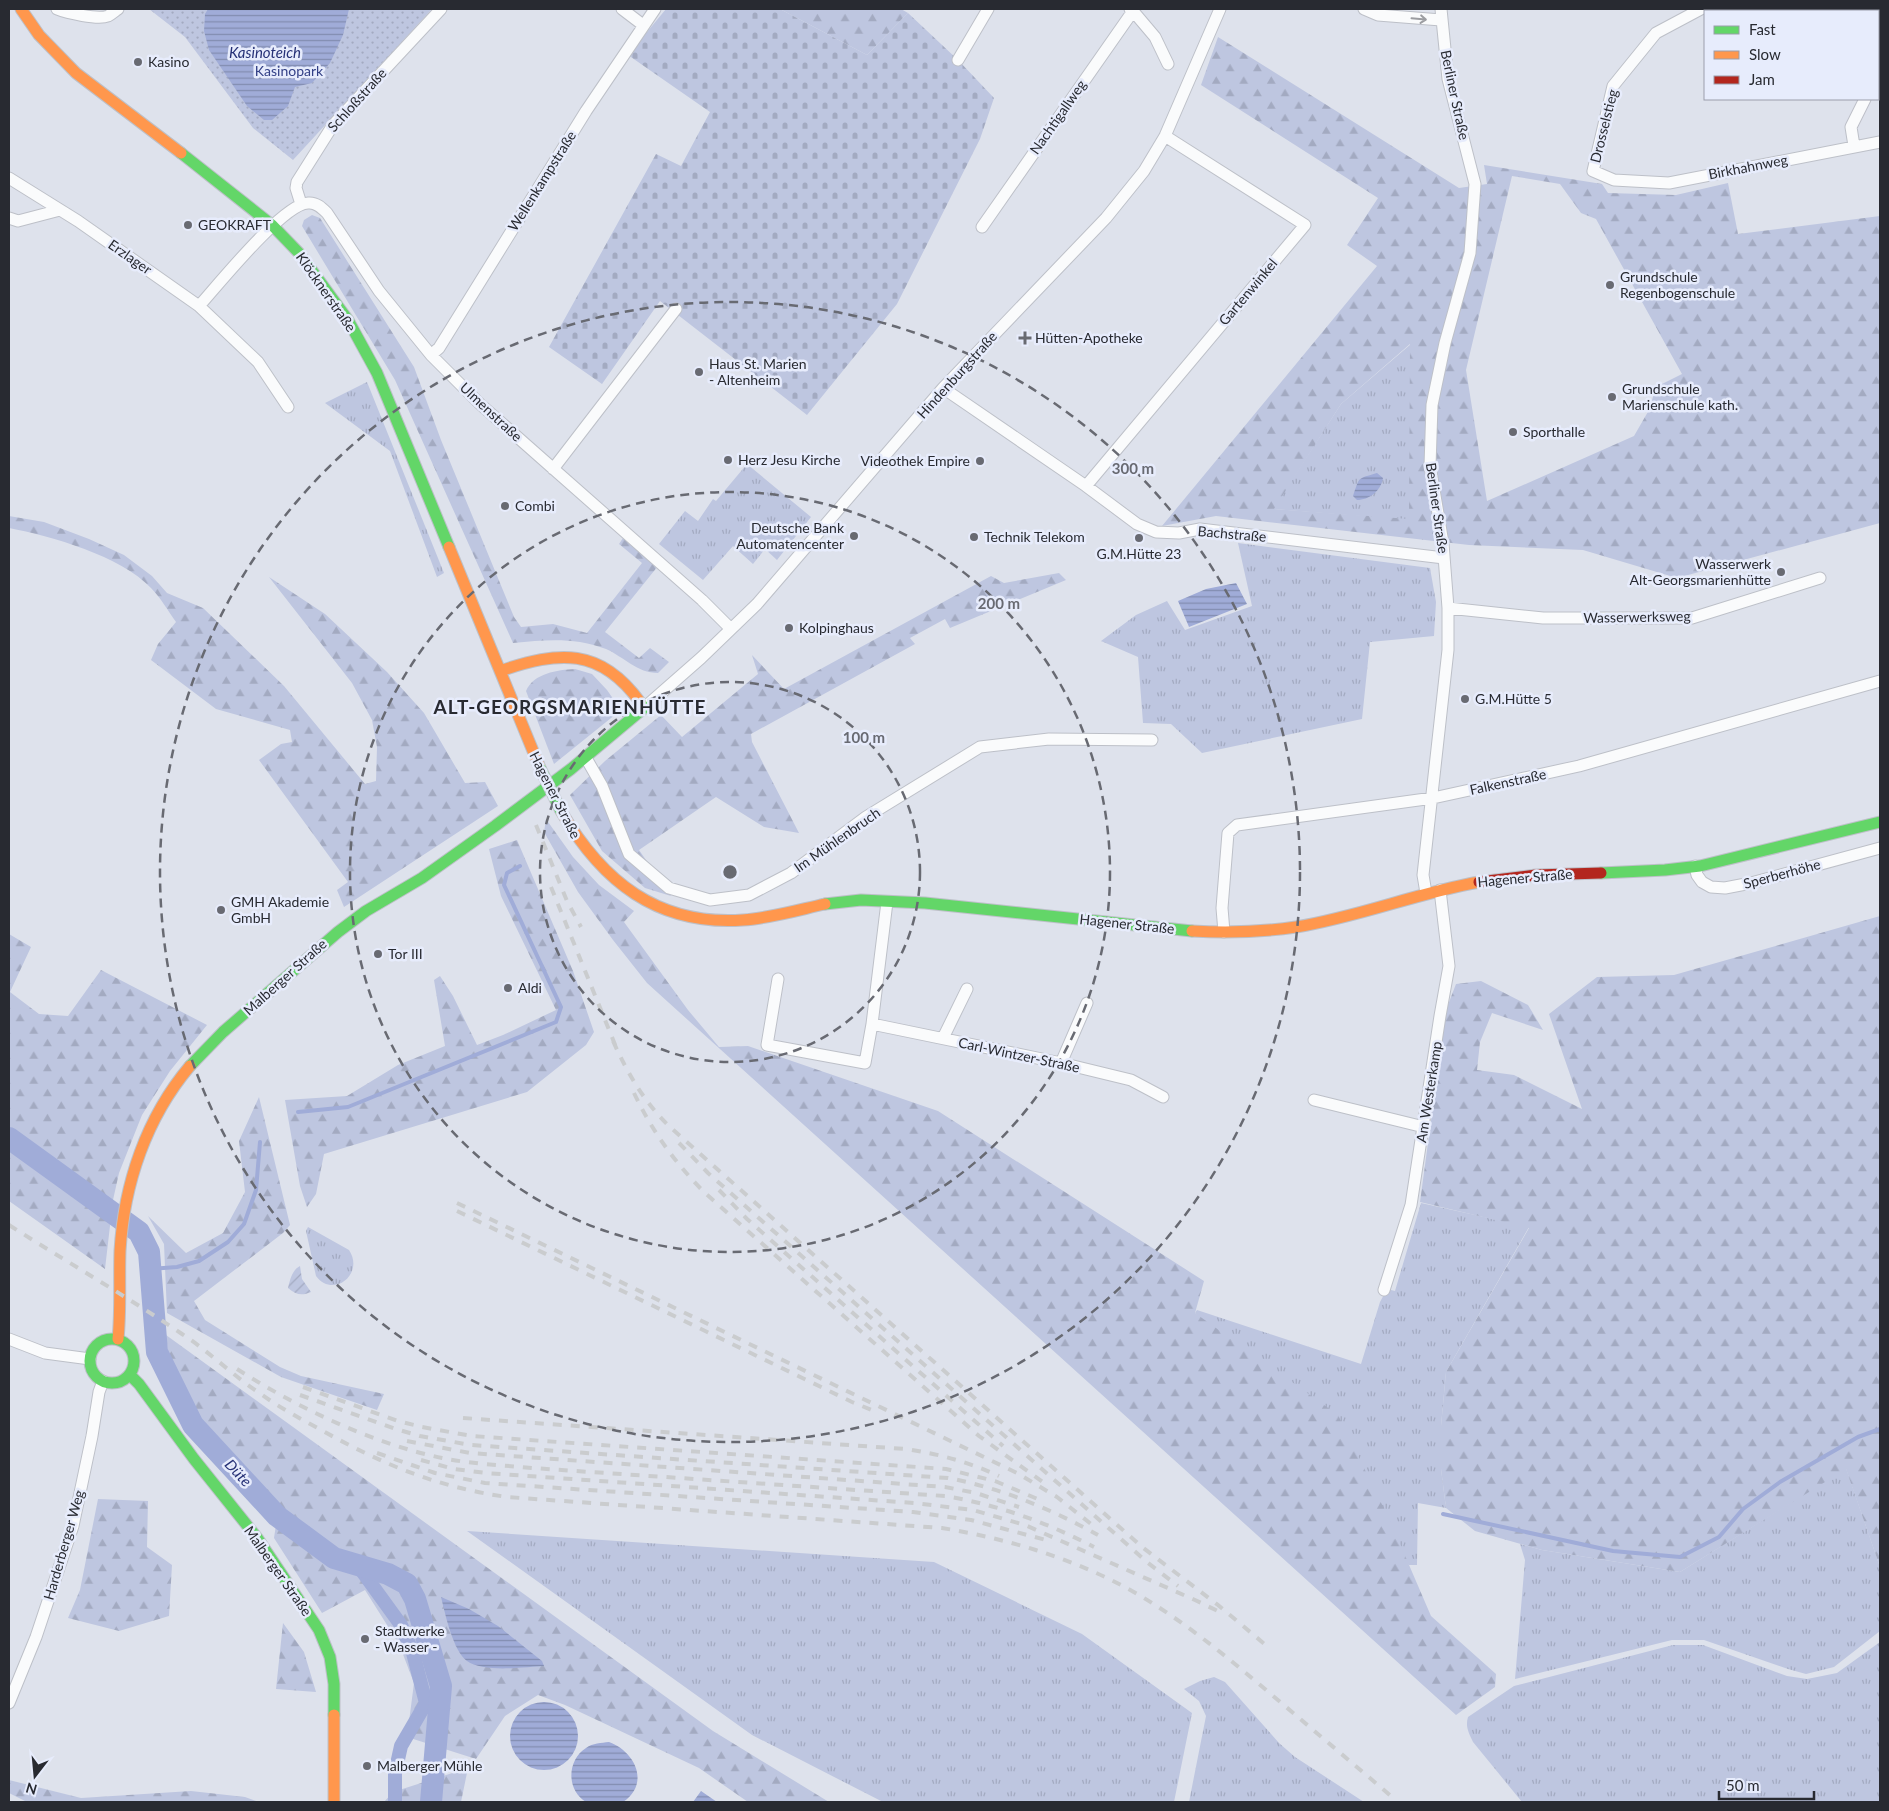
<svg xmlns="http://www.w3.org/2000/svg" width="1889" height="1811" font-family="Lato,sans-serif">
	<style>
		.grass { fill: url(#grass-tufts) }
		.forest { fill: url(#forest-firs); fill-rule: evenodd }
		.cemetery { fill: url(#cemetery-stones) }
		.park { fill: url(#park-dots) }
		.garden { fill: url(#garden-furrows) }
		.water { fill: url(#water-rules) }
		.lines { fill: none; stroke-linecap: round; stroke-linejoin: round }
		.stream { stroke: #a0acd8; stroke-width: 4 }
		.canal { stroke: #a0acd8; stroke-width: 14 }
		.river { stroke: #a0acd8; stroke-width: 22 }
		.street-casing { stroke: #bdc0c8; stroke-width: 13 }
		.fast-casing { stroke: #bdc0c8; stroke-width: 13 }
		.slow-casing { stroke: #bdc0c8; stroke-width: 13 }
		.jam-casing { stroke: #bdc0c8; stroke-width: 13 }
		.street { stroke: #fafbfc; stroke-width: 11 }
		.fast { stroke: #63d668; stroke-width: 11 }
		.slow { stroke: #ff974d; stroke-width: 11 }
		.jam { stroke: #b3261e; stroke-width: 11 }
		.rail { stroke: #caccce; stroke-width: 4; stroke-dasharray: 9 9; stroke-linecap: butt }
		.fast-bridge-casing { stroke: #bdc0c8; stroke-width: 13; stroke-linecap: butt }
		.fast-bridge { stroke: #63d668; stroke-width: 11 }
		.oneway { stroke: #9c9da1 }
		.ring { fill: none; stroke: #686a72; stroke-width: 2.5; stroke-dasharray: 9 6 }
		.poi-dot { fill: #686a72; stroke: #e7ecfc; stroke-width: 2 }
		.labels { text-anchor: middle; stroke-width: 5; stroke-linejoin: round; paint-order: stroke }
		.poi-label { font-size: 14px; fill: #282a31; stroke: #e7ecfc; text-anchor: start }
		.park-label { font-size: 14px; fill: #334086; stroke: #e7ecfc }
		.street-label { font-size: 14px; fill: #282a31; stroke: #e7ecfc }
		.water-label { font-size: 15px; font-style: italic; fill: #263176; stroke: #e7ecfc }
		.district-label { font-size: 19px; font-weight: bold; letter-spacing: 1px; fill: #282a31; stroke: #e7ecfc }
		.centre { fill: #686a72; stroke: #e7ecfc; stroke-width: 2.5 }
		.ring-label { font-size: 15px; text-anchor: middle; font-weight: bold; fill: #686a72; stroke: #e7ecfc; stroke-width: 5; stroke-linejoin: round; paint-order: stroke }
	</style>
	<defs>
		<pattern id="grass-tufts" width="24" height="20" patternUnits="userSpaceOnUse" patternTransform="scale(1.25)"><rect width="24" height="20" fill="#bec6e0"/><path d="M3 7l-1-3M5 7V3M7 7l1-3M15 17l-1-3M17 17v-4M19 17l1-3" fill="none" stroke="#a3aac1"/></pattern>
		<pattern id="forest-firs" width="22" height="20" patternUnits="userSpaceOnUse" patternTransform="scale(1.25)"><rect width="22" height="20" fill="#bec6e0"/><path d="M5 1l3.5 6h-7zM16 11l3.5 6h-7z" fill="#a3aac1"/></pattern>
		<pattern id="cemetery-stones" width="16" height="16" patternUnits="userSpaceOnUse" patternTransform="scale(1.25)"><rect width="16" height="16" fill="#bec6e0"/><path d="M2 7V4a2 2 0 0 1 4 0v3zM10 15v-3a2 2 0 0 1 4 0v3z" fill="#a3aac1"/></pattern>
		<pattern id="park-dots" width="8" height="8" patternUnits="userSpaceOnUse" patternTransform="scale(1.25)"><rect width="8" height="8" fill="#bec6e0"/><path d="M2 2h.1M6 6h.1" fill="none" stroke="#a3aac1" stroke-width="1.8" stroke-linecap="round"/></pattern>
		<pattern id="garden-furrows" width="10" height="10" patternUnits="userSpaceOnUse" patternTransform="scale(1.25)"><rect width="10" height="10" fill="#bec6e0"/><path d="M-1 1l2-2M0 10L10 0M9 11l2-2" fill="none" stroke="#a3aac1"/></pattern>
		<pattern id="water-rules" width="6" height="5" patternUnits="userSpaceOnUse" patternTransform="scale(1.25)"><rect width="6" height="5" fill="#a0acd8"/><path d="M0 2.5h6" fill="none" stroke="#828cb0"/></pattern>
	</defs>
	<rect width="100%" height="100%" fill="#dee2ec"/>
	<!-- grass -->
	<path class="grass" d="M1411,344L1410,520L1273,509L1341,404Z
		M367,382L444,573L437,577L390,451L325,403Z
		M747,464L811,517L777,560L765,549L753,564L733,546L703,580L659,544L685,511L698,521L713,499L716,501Z
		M1238,543L1430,568L1436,602L1434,636L1370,642L1362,719L1202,753L1171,724L1143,723L1138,657L1101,641L1136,615L1167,601L1185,630L1252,606Z
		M1421,1203L1529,1227L1446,1372L1441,1426V1469L1446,1508L1418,1503L1417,1565H1409L1195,1313L1197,1310L1361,1364L1380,1302L1387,1289L1395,1291Z
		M308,1227L349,1250C365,1274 333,1299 316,1276L306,1231Z
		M1846,1468L1880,1567V1631L1834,1667L1806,1674L1788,1669L1704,1640H1672L1515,1679L1525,1560L1520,1544L1542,1550L1680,1572Z
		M467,1531L934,1562L1082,1634L1192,1713L1174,1802H883L752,1735Z
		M1880,1642V1802H1522L1473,1742C1469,1733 1465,1727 1468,1717L1514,1686L1673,1645H1703L1787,1676L1807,1679L1837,1673Z
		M1214,1677L1225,1682L1279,1743L1295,1757L1364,1802H1189L1206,1716L1199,1701L1184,1689L1200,1681Z"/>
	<!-- forest -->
	<path class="forest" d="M780,9H901L908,13L867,55Z
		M1218,37L1459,188L1487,184L1484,165L1602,184L1608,193L1676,195L1728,183L1738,234L1880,216V523L1677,578L1583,550L1469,545L1216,516L1162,526L1377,266L1347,245L1378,198L1201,85ZM1512,176L1560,184L1581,213L1596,219L1682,374L1656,387L1649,410L1634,436L1487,501L1466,370ZM1410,344L1409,519L1274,509L1341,404Z
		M312,215L320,218L414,367L441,440L514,617L521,627L553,624L587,633L642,563L619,544L623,538L658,566L605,632L639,658L650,648L669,662L658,673C637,673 624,657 606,649C573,637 547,640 513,643L395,380L302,226L304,220Z
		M9,516L44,522L89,539L124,555L152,576L167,593L203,608L284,686L365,784L376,781L377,747L372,720L352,683L269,577L325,614L387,672L424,713L465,783L485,782L498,806L344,907L337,890L348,882L259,760L281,744L292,742L290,730L216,709L151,660L158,644L176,622C168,611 161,598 151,588C121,556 51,536 9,528Z
		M1059,573L1066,580L950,628L945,619L910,638L915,644L751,734L752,742L799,833L764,827L716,797L639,850L671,896L645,888L602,851L570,795L605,761L661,715L682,737L758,674L752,655L784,689L991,576L1004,583Z
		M575,669L592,674L607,690L621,710L554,764L526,691C534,673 557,670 575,669Z
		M546,819L573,857L599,885L634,911L624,922L688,1010L719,1047L748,1046L938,1111L1204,1281L1195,1313L1338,1415L1391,1523L1431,1616L1496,1674L1495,1687L1456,1715L647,983L613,940L578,892L544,832Z
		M517,840L573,971L594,1032L586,1045L527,1092L324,1154L316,1194L307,1207L300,1186L285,1100L347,1096L398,1065L445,1046L434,980L440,976L453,996L477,1045L503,1035L556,1010L501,896L489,849Z
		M1880,916V1567L1846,1469L1680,1572L1542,1550L1475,1531L1446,1508L1441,1469V1426L1446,1372L1529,1228L1420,1202L1446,1010L1456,984L1481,981L1528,1005L1543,1030L1492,1013L1480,1042L1477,1070L1514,1075L1582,1109L1549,1014L1597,977L1674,975Z
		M9,934L31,947L10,992L39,1014L68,1016L101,970L207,1025L170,1071L142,1115L119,1173L113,1200L105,1269L9,1201Z
		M259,1097L290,1225L283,1233L194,1301L205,1320L280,1367L301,1376L384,1394L377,1410L281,1377L167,1313L164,1244L148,1216L186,1253L223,1233L245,1192L239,1141Z
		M166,1335L713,1731L829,1802H748L699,1768L565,1705L538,1695L505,1716L476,1759L407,1737L414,1683L399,1644L365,1590L322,1613L274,1538L279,1505L199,1420L169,1361Z
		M98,1499L148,1501L147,1547L172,1565L169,1616L119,1631L68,1618L80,1590Z
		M283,1623L304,1652L316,1692L276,1689Z
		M468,1768L461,1802H384L393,1792Z
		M9,1780L81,1798L191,1791L245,1797L259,1802H27L9,1793Z"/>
	<!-- cemetery -->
	<path class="cemetery" d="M666,9H780L867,55L908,13L958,60L994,98L980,139L897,304L807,415L660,301L602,384L549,347L656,154L681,166L710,112L628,55Z"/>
	<!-- park -->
	<path class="park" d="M149,9H432L293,160L253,128L185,37Z"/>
	<!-- garden -->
	<path class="garden" d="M300,1266L302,1279L311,1292C302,1296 296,1295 288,1288C290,1280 292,1270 300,1266Z"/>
	<!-- water -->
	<path class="water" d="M208,9H349L343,35L330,63L312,83L295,87L288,106L272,120H264L247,106L209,50L204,31L205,14Z
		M1377,473L1383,478C1381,491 1369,500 1357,500L1353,496C1360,476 1357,479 1377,473Z
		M1236,583L1247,604L1189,627L1178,601L1206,589Z
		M441,1597L469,1609L498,1626L542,1661L544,1666C525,1667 483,1673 467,1661C453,1651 445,1613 441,1597Z
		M510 1736a34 34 0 1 1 68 0a34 34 0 1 1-68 0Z
		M609,1742C636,1752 650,1784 623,1802H586C566,1790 567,1760 586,1748C593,1743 601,1743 609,1742Z
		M701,1791L717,1802H693Z"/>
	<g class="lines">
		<!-- stream -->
		<path class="stream" d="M298,1112L348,1107L556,1022L561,1007L504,885L507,873L520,866
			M150,1269L177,1267L199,1261L228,1242L244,1224L256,1190L260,1142
			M1443,1514L1613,1551L1680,1557L1719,1537L1743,1509L1780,1482L1858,1437L1880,1429"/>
		<!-- canal -->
		<path class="canal" d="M359,1567L401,1625L413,1653L426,1703L401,1746L395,1773V1802"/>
		<!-- river -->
		<path class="river" d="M9,1138L139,1232L149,1252L157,1352L193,1425L277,1516L334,1558L388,1574L407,1584L415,1599L441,1686L431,1802"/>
		<!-- street casing -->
		<g class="street-casing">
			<path id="street" d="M57,9C67,13 98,20 108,16C112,14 115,11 118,9
				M622,9L643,25
				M1364,9L1378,15L1441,20
				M1701,9L1656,33L1613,86L1593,171L1614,180L1669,183L1880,142
				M1133,11L1155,37L1168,64
				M958,60L988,9
				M1878,75L1880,70
				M1854,146L1851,127L1865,99
				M9,178L78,221L199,306L258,362L288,407
				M301,204L296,188L297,182L333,125L441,9
				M9,218L18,221L60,210
				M982,227L1133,11L1130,9
				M199,306C218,285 283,204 308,203C316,202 322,208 327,213L379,291L431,355L480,404L702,600L731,629
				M431,355L439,348L586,111L655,9
				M943,388L1086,486L1137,524L1156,532L1179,533L1200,529L1444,558
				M553,469L676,309
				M1086,486L1305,225L1165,136
				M1448,608L1543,618H1692L1820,578
				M644,708L701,658L757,604L943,388L1106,218L1144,171L1165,136L1220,9
				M586,758L602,786L629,854L669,888L710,900L749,895L791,873L866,817L980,747L1049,739L1152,740
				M1695,866L1697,875L1702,882L1711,887L1725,888L1751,883L1880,848
				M1426,893L1423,875L1448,650V608L1443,543L1430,466L1432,405L1445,343L1470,253L1475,184L1448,79L1441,9
				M1224,932L1222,908L1228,833L1237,825L1433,798L1579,766L1880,681
				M778,979L767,1045L865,1063L872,1024L1061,1063L1131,1080L1163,1097
				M872,1024L887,902
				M943,1038L967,989
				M1061,1063L1087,1003
				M1314,1100L1424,1127
				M1384,1290L1411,1205L1440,1016L1449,966L1440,890
				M9,1339L45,1353L90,1359
				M9,1703L36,1637L73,1526L92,1436L99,1392L103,1381"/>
		</g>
		<!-- fast casing -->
		<g class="fast-casing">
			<path id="fast" d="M181,153L272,225L299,253L348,320L377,373L449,547
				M1601,873L1665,870L1700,866L1880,822
				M825,904L861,900L925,903L1192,931
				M190,1066L223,1032L338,932L366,911L422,878L495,826L571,769L644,708L640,702
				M90 1361a22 22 0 1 1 44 0a22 22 0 1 1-44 0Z
				M130,1375L139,1384L194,1459L258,1539L319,1630L330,1657L334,1684V1715"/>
		</g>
		<!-- slow casing -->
		<g class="slow-casing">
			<path id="slow" d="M21,9L39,35L76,73L181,153
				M449,547L540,768
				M500,671C559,651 600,647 640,702
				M561,811C602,881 657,926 743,920C771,918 798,910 825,904
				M1192,931C1227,933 1262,932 1296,927C1358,917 1417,893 1479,882
				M118,1339C121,1310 119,1281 120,1251C124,1184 146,1118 190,1066
				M334,1715V1802"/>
		</g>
		<!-- jam casing -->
		<g class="jam-casing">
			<path id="jam" d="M1479,882L1536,875L1601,873"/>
		</g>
		<!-- street -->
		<use href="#street" class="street"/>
		<!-- fast -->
		<use href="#fast" class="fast"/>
		<!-- slow -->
		<use href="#slow" class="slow"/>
		<!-- jam -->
		<use href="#jam" class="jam"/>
		<!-- rail -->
		<path class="rail" d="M536,825L567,901L581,927
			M551,887L616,1047
			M613,1041C628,1074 644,1102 670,1127L1142,1547L1218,1605L1268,1647
			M634,1093C652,1131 675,1163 705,1193L979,1436L1047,1485
			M679,1143L708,1173L1148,1563L1178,1586
			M719,1190L747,1219L1003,1446
			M457,1203L1017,1473L1057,1497L1091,1524
			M457,1211L852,1402L879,1413
			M9,1225C67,1262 126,1296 182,1334C210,1352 233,1376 261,1394C280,1408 301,1419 323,1431C384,1465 437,1487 507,1497L942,1528C1008,1539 1073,1558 1132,1591C1183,1620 1227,1657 1272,1695C1312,1729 1351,1762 1391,1796
			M237,1369C298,1408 371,1443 442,1458C471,1464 502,1465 532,1468L945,1496C998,1505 1046,1522 1094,1547
			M303,1387L398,1421L422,1427L472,1436L946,1469L995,1481L1040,1500
			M300,1395L396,1429L420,1436L471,1445L948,1478C1001,1488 1051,1509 1098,1535
			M463,1418L906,1449C939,1454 969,1462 999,1476
			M407,1441L470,1453L945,1487L976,1493L1019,1507
			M377,1453L435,1473L485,1483L913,1512L971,1520L1046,1540
			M421,1460L454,1469L486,1473L914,1503L973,1510L1025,1525L1195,1600L1224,1614"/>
		<!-- fast-bridge casing -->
		<g class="fast-bridge-casing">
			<path id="fast-bridge" d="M540,768L561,811"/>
		</g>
		<!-- fast-bridge -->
		<use href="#fast-bridge" class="fast-bridge"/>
	</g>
	<!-- one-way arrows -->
	<defs><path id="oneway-shaft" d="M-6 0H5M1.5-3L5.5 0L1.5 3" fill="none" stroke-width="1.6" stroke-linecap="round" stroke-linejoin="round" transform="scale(1.25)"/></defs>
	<use class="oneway" href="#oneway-shaft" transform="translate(1419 19) rotate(5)"/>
	<!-- distance rings -->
	<g class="ring">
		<circle cx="730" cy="872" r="190"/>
		<circle cx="730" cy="872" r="380"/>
		<circle cx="730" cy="872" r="570"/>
	</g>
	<!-- markers -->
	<g class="poi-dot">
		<circle cx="138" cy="62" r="5"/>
		<circle cx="188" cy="225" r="5"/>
		<circle cx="1610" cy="285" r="5"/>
		<path d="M1022.5 330.5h5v5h5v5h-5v5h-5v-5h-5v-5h5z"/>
		<circle cx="699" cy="372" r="5"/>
		<circle cx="1612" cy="397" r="5"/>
		<circle cx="1513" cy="432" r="5"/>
		<circle cx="728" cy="460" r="5"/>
		<circle cx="980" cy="461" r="5"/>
		<circle cx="505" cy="506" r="5"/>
		<circle cx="854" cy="536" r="5"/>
		<circle cx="974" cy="537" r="5"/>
		<circle cx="1139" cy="538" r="5"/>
		<circle cx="1781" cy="572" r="5"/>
		<circle cx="789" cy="628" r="5"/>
		<circle cx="1465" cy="699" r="5"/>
		<circle cx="221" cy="910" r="5"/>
		<circle cx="378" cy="954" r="5"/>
		<circle cx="508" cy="988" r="5"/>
		<circle cx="365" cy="1639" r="5"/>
		<circle cx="367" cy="1766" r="5"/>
	</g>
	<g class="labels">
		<!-- poi labels -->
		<g class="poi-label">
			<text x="148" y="67">Kasino</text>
			<text x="198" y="230">GEOKRAFT</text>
			<text x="1620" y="282">Grundschule<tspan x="1620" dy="16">Regenbogenschule</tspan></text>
			<text x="1035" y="343">Hütten-Apotheke</text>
			<text x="709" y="369">Haus St. Marien<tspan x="709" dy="16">- Altenheim</tspan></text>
			<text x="1622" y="394">Grundschule<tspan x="1622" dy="16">Marienschule kath.</tspan></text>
			<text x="1523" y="437">Sporthalle</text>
			<text x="738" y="465">Herz Jesu Kirche</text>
			<text x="970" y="466" text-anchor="end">Videothek Empire</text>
			<text x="515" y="511">Combi</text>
			<text x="844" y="533" text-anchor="end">Deutsche Bank<tspan x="844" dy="16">Automatencenter</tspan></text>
			<text x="984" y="542">Technik Telekom</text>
			<text x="1139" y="559" text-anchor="middle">G.M.Hütte 23</text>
			<text x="1771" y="569" text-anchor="end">Wasserwerk<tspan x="1771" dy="16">Alt-Georgsmarienhütte</tspan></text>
			<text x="799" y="633">Kolpinghaus</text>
			<text x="1475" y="704">G.M.Hütte 5</text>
			<text x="231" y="907">GMH Akademie<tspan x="231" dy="16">GmbH</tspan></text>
			<text x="388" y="959">Tor III</text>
			<text x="518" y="993">Aldi</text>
			<text x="375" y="1636">Stadtwerke<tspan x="375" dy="16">- Wasser -</tspan></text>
			<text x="377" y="1771">Malberger Mühle</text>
		</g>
		<!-- park labels -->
		<g class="park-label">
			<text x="289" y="76">Kasinopark</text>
		</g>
		<!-- street labels -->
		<g class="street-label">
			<text transform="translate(1455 95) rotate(78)" y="5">Berliner Straße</text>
			<text transform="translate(357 100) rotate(-48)" y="5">Schloßstraße</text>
			<text transform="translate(1058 117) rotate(-55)" y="5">Nachtigallweg</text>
			<text transform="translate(1604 126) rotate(-76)" y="5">Drosselstieg</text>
			<text transform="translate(1748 167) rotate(-11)" y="5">Birkhahnweg</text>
			<text transform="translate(542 181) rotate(-58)" y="5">Wellenkampstraße</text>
			<text transform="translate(130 257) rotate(35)" y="5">Erzlager</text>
			<text transform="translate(326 292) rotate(55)" y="5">Klöcknerstraße</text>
			<text transform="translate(1248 292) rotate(-50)" y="5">Gartenwinkel</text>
			<text transform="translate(957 375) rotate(-48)" y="5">Hindenburgstraße</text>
			<text transform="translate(491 412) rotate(43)" y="5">Ulmenstraße</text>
			<text transform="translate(1437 508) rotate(82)" y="5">Berliner Straße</text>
			<text transform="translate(1232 534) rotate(5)" y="5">Bachstraße</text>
			<text transform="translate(1637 617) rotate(-1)" y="5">Wasserwerksweg</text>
			<text transform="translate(1508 782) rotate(-12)" y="5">Falkenstraße</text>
			<text transform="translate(555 795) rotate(63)" y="5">Hagener Straße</text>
			<text transform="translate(837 840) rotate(-35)" y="5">Im Mühlenbruch</text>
			<text transform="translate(1782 874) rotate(-15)" y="5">Sperberhöhe</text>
			<text transform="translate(1525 878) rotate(-5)" y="5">Hagener Straße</text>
			<text transform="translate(1127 924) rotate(6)" y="5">Hagener Straße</text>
			<text transform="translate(285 977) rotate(-42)" y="5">Malberger Straße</text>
			<text transform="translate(1019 1055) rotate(12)" y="5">Carl-Wintzer-Straße</text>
			<text transform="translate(1429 1092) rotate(-81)" y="5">Am Westerkamp</text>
			<text transform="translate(64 1545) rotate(-74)" y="5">Harderberger Weg</text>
			<text transform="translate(278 1571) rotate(55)" y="5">Malberger Straße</text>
		</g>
		<!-- water labels -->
		<g class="water-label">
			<text x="265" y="58">Kasinoteich</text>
			<text transform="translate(238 1473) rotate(47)" y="5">Düte</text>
		</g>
		<!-- district labels -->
		<g class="district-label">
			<text x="570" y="714">ALT-GEORGSMARIENHÜTTE</text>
		</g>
	</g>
	<circle cx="730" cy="872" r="8" class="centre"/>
	<g class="ring-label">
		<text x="1133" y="474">300 m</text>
		<text x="999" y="609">200 m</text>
		<text x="864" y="743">100 m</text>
	</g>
	<!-- border -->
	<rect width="1889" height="1811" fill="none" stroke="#282a31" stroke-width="20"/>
	<!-- legend -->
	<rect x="1704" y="10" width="175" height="90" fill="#e7ecfc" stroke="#9b9eab"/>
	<rect x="1714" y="26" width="25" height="8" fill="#63d668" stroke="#9b9eab"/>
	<text x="1749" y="35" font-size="15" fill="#282a31">Fast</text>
	<rect x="1714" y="51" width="25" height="8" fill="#ff974d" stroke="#9b9eab"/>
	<text x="1749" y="60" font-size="15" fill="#282a31">Slow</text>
	<rect x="1714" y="76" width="25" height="8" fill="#b3261e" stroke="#9b9eab"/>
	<text x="1749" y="85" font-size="15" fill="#282a31">Jam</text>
	<!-- north arrow -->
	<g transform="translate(35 1776) rotate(196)" stroke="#e7ecfc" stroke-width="4" paint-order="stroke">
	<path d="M0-4L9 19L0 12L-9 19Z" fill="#282a31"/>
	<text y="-8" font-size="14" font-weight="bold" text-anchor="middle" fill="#282a31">N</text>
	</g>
	<!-- scale -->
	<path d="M1719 1791v8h95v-8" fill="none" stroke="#282a31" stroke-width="2.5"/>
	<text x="1726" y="1791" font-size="15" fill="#282a31" stroke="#e7ecfc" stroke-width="4" paint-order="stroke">50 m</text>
</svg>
